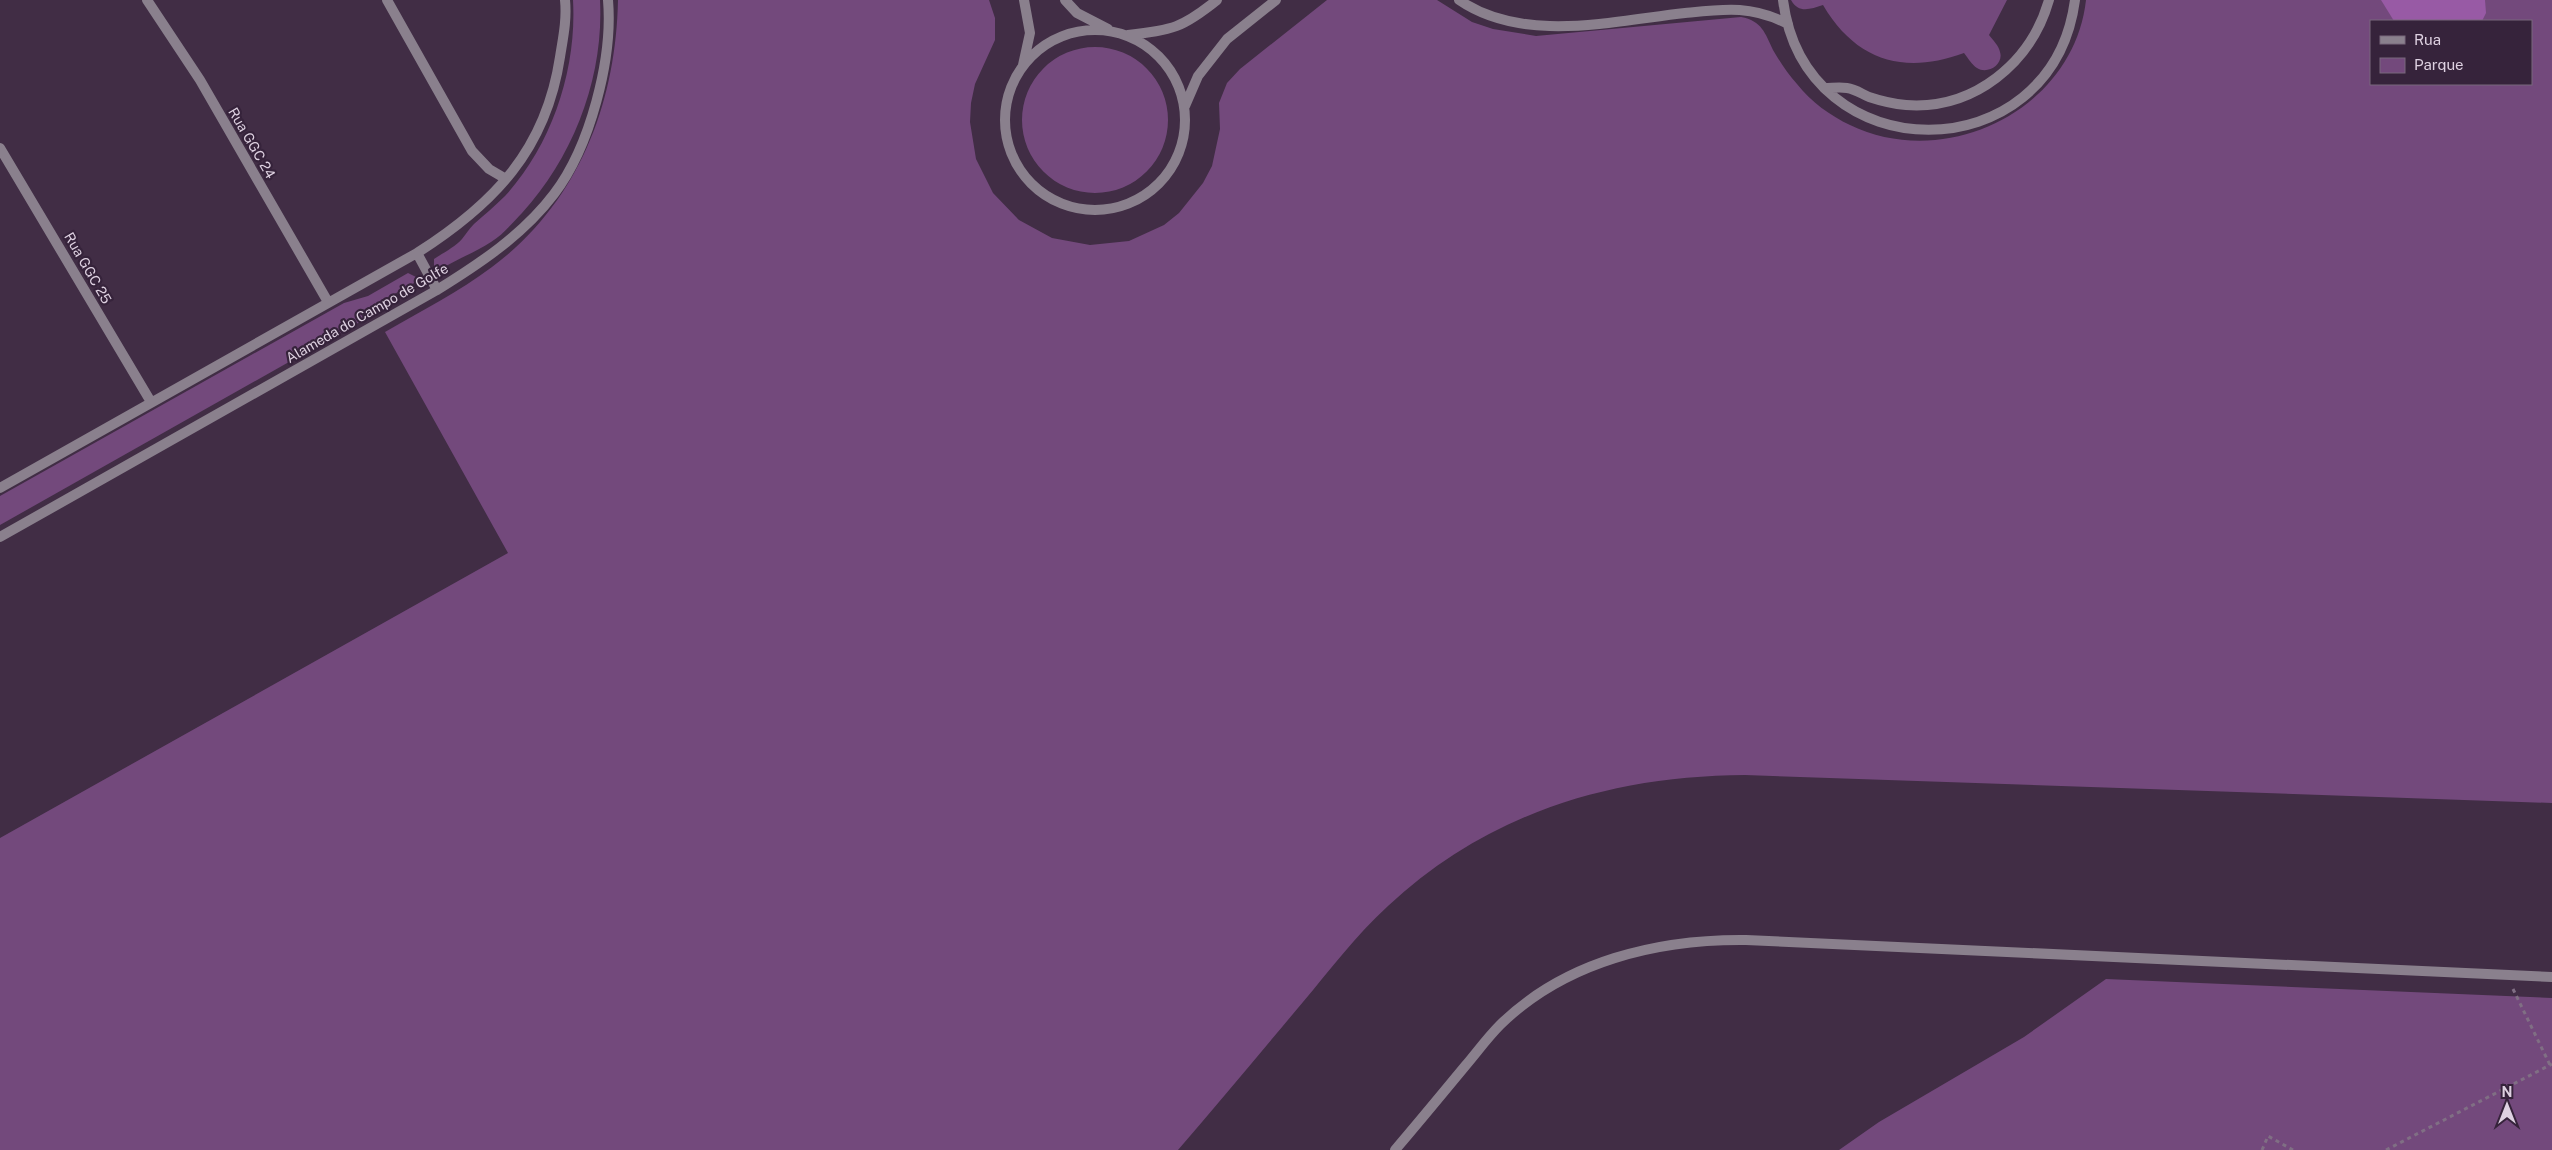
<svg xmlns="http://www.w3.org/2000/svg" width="2552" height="1150" font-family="'Public Sans',sans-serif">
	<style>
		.green { fill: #73497c; fill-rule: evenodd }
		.water { fill: #985aa5 }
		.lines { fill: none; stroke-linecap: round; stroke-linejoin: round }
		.path { stroke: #806f84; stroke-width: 3; stroke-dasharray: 4 4; stroke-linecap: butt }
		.lane { stroke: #8a808d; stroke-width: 10 }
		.street { stroke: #8a808d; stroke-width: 10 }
		.labels { text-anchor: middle; stroke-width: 4.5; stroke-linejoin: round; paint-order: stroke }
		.street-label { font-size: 14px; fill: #ded1e1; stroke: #36233b }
	</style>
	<rect width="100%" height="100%" fill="#412d45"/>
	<!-- green -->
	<path class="green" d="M573,0H600C604,77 574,156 522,213C513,222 503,235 491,242C476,252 457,259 441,269L434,267V259C443,253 455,247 462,239C466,234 469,229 474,224C484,215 495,206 505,196C552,145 577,69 573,0Z
		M618,0H989L995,18V40L975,84L971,103L970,122L976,159L993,193L1019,220L1052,238L1090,245L1129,241L1164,225L1179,213L1203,183L1212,166L1220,129L1219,103L1227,83L1240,69L1327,0H1437L1472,22L1493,29L1536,36L1741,17C1762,21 1765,33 1773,50C1780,62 1788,74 1797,84C1811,102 1831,116 1850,125C1947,172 2074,109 2086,0H2552V803L1745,775C1610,776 1488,813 1388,906C1356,935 1330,970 1303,1002C1261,1052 1220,1101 1178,1150H0V838L508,553L385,332C421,311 459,292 492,267C578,203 616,104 618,0ZM2371,21H2531V84H2371Z
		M1791,0H2007L1989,35C1993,40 1999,46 2000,52C2004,64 1988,75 1977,68C1972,65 1968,58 1964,53C1904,75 1856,61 1823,5C1810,9 1799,14 1791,0Z
		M1022 120a73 73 0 1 1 146 0a73 73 0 1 1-146 0Z
		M408,273L416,277L414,283L375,305L365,319L0,525V496L344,303L368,296Z
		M2106,979L2552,998V1150H1839L1879,1122L2024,1037Z"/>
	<!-- water -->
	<path class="water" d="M2381,0H2485L2486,13L2482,21H2394Z"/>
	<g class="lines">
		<!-- path -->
		<path class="path" d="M2513,989L2550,1065
			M2262,1150L2268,1136L2293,1150
			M2386,1150L2552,1064"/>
		<!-- lane -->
		<path class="lane" d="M1459,0C1523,44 1613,21 1685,13C1724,9 1751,5 1788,24
			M1783,0C1805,173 2052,173 2075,0
			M1824,88C1832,88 1840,87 1847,88C1855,89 1862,94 1869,97C1881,101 1894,104 1906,105C1974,110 2031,63 2049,0"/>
		<!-- street -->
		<path class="street" d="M147,0L200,80L328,302
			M387,0L472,151L489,169L506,179
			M1065,0L1077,13L1108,29
			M1005 120a90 90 0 1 1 180 0a90 90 0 1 1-180 0Z
			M1128,35C1173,30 1182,28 1217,0
			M1023,65L1030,33L1024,0
			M1185,106L1198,76L1227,39L1276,0
			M0,148L151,402
			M417,253L437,290
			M0,488L417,253C494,204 546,150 560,57C563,38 567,20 565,0
			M0,537L437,290C479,264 523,235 554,194C590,147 613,59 608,0
			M1395,1150C1419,1122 1442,1094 1466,1065C1477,1052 1488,1037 1500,1025C1565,961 1658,939 1746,940L2552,977"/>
	</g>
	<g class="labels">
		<!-- street labels -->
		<g class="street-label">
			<text transform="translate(252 143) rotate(60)" y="5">Rua GGC 24</text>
			<text transform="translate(88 268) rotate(60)" y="5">Rua GGC 25</text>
			<text transform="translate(367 313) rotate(-30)" y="5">Alameda do Campo de Golfe</text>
		</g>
	</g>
	<!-- legend -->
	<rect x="2370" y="20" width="162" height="65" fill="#36233b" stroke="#79697d"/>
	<rect x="2380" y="36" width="25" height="8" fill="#8a808d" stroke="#79697d"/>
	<text x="2414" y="45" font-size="15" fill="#ded1e1">Rua</text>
	<rect x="2380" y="58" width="25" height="15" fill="#73497c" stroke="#79697d"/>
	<text x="2414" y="70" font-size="15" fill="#ded1e1">Parque</text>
	<!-- north arrow -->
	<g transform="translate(2507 1105)" stroke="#36233b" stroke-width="4" paint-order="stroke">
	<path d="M0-4L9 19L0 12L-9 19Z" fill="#ded1e1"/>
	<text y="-8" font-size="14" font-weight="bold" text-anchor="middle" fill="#ded1e1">N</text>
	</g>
</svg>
